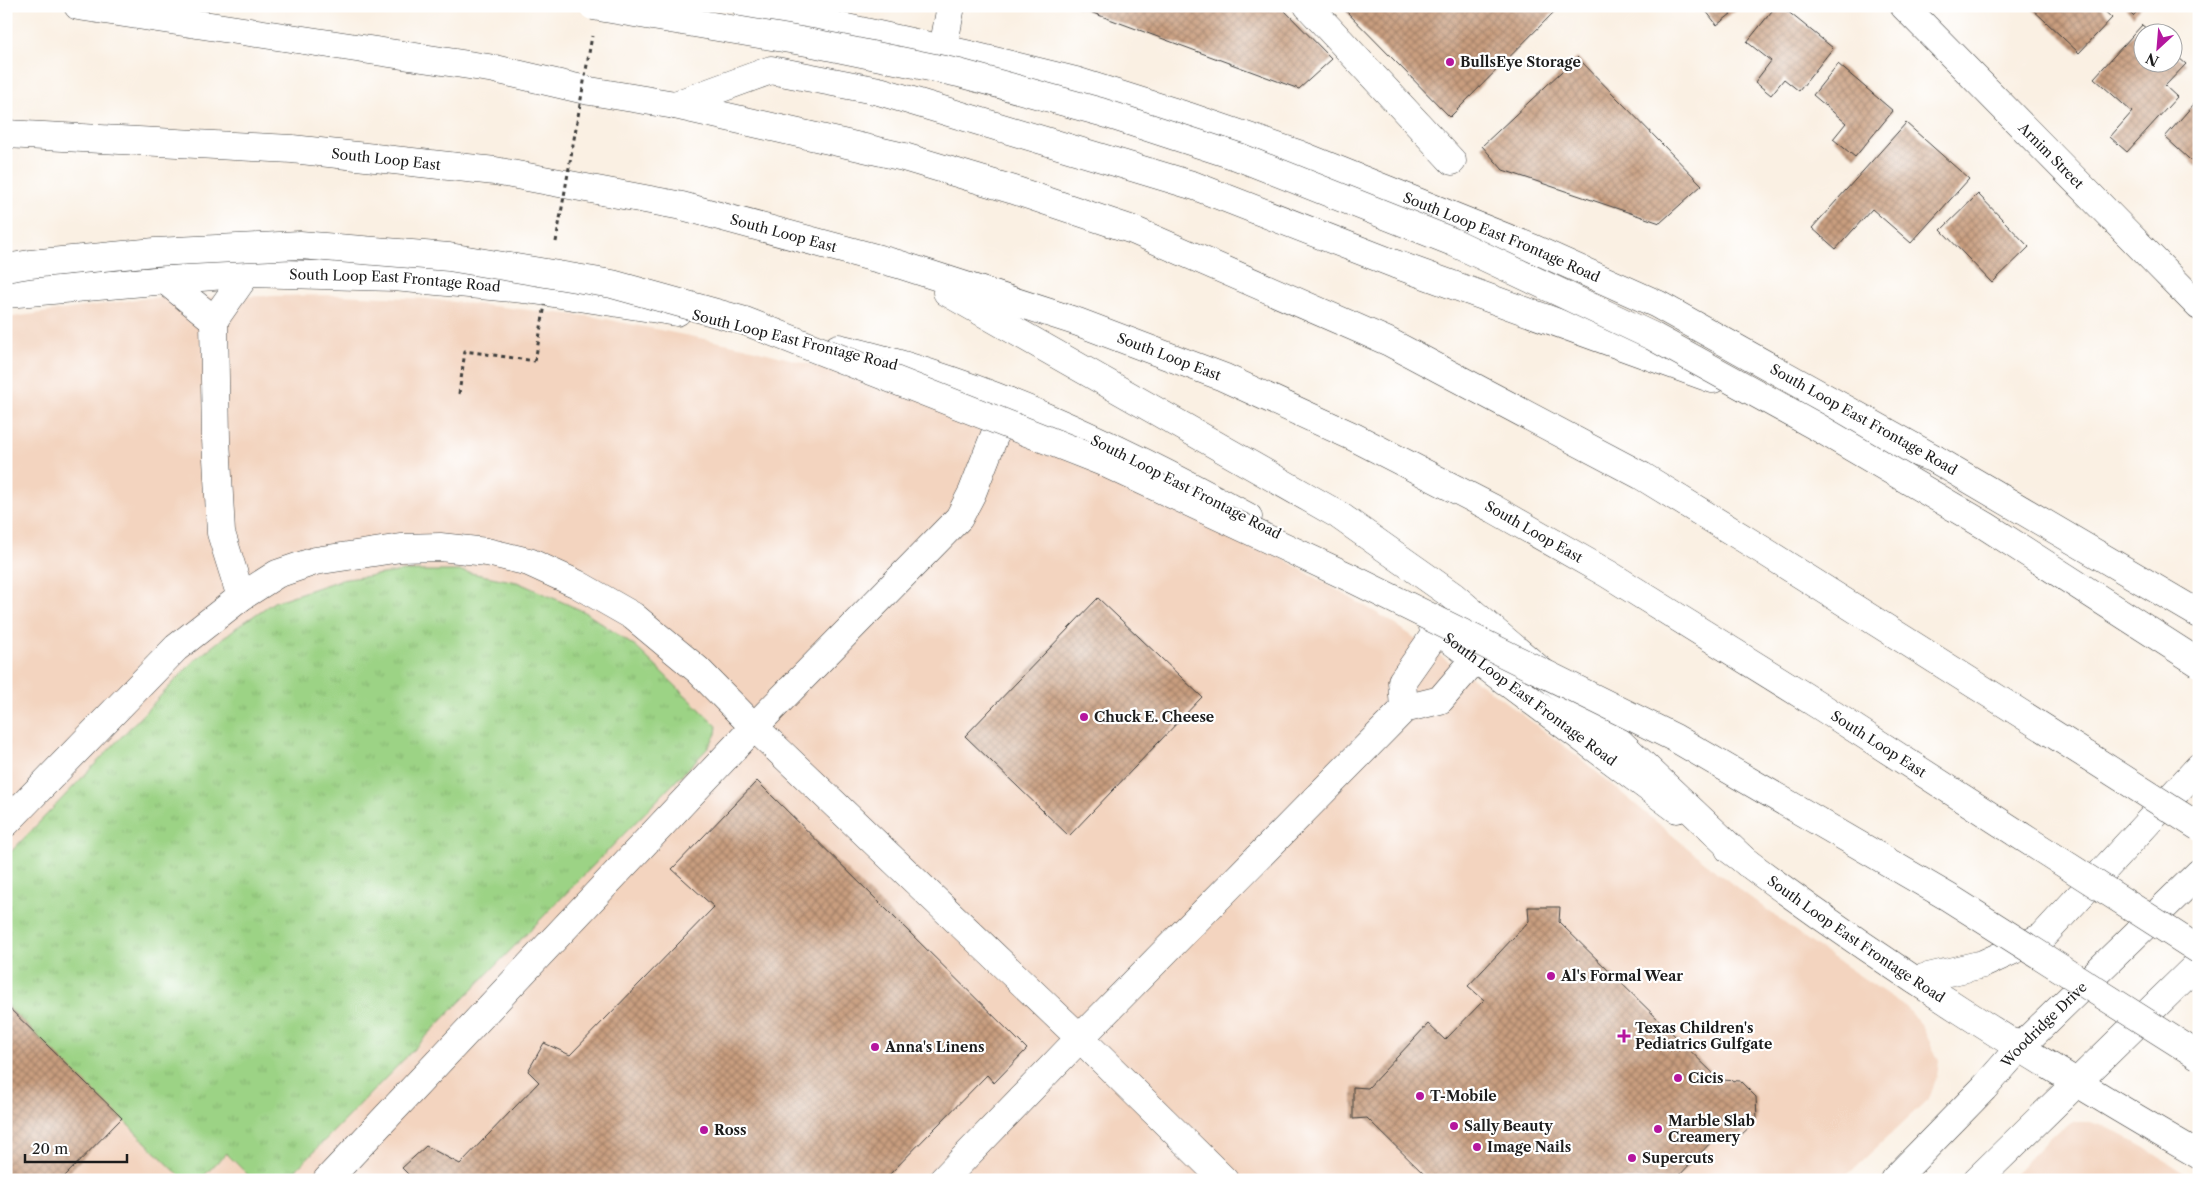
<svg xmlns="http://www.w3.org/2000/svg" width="2205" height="1186" font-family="'Libre Caslon Text',serif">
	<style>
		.built { fill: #f3d4bf }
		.grass { fill: url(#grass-tufts); stroke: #5c7850 }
		.building { fill: url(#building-cross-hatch) }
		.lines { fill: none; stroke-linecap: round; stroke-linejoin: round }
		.minor-casing { stroke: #3d3c3a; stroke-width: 29 }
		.major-casing { stroke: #3d3c3a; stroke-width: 29 }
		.highway-casing { stroke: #3d3c3a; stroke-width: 29 }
		.path { stroke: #3d3c3a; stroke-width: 3; stroke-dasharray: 4 4; stroke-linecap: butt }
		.minor { stroke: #fff; stroke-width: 28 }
		.major { stroke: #fff; stroke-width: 28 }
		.highway { stroke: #fff; stroke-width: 28 }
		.highway-bridge-casing { stroke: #3d3c3a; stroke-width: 29; stroke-linecap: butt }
		.path-bridge { stroke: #3d3c3a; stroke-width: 3; stroke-dasharray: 4 4; stroke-linecap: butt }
		.highway-bridge { stroke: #fff; stroke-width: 28 }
		.poi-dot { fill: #b5179e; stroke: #fff; stroke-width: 2 }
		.labels { text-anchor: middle; stroke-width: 4.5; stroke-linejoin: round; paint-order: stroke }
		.poi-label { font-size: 14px; font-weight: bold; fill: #1c1c1c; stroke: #fff; text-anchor: start }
		.street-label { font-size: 14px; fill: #1c1c1c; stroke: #fff }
	</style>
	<defs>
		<pattern id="grass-tufts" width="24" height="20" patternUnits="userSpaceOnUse" patternTransform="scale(1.25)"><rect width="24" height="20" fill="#9cd385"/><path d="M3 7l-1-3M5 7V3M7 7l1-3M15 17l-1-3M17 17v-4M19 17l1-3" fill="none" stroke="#86b572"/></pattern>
		<pattern id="building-cross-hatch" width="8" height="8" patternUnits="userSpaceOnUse" patternTransform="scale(1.25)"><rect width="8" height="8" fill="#c99e7f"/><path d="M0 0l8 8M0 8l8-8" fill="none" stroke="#a28067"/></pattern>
	</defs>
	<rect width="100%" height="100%" fill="#fff"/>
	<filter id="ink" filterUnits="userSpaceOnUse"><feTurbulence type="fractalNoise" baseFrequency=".02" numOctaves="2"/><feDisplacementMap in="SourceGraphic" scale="10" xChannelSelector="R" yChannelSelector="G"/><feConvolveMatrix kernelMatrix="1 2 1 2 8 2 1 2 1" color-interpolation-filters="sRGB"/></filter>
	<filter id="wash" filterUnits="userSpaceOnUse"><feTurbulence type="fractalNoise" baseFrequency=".0096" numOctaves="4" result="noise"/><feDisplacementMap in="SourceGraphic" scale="20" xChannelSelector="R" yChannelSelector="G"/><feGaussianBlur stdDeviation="1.12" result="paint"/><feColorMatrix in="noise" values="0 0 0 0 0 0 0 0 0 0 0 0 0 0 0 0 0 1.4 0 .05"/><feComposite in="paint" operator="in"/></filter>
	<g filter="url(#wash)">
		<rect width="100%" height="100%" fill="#faf0e3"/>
		<!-- built -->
		<path class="built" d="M338,295L427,299L595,317L744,347L911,391L1247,538L1389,620L1488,689L1575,754L1719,874L1810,942L1906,1007L1921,1024L1939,1061L1937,1076L1929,1098L1842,1180H6V318L148,298Z
			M2074,1122H2090L2104,1126L2143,1147L2195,1180H2008L2050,1137Z"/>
		<!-- grass -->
		<path class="grass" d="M404,571H460L517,582L585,612L637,648L717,726L716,734L708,748L286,1180H253L226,1153L200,1180H184L6,1005V857L195,660L237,627L274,602L340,580Z"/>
		<g id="blocks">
			<!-- building -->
			<path class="building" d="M1074,6H1280L1332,59L1299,89Z
				M1341,6H1560L1450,117Z
				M1702,6H1741L1717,25Z
				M1776,6H1781L1833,48L1799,91L1784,79L1771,95L1755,82L1771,61L1747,42Z
				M2029,6H2099L2112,18L2079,53Z
				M2123,6H2142L2133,16Z
				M2142,25L2151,32H2142V62H2172V52L2186,64L2165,86L2177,97L2127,152L2110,137L2132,112L2094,78Z
				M1577,57L1702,185L1660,223L1503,170L1482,146Z
				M1838,64L1893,111L1855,157L1833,139L1846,123L1813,95Z
				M2194,104L2199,108V168L2165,137Z
				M1906,123L1969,179L1911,243L1872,209L1836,249L1812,228Z
				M1978,194L2029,247L1992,283L1941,230Z
				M1098,598L1202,697L1069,836L965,736Z
				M757,781L1027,1049L994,1083L987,1075L884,1180H414L402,1168L426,1146L460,1164L539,1082L528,1071L544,1043L570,1055L714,907L672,869Z
				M1528,907H1560L1559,922L1720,1080L1740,1081L1756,1097L1757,1120L1740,1136L1715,1138L1675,1180H1430L1367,1118L1353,1119V1087L1368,1088L1428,1024L1445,1040L1484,1000L1468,986L1529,921Z
				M6,1005L122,1118L61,1180H6Z"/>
		</g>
	</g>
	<g filter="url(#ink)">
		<use href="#blocks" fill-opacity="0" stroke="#3d3c3a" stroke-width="1"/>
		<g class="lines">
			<!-- minor casing -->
			<g class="minor-casing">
				<g id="minor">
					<path d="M1308,6L1452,161"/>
					<path id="s1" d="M1904,6L2199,306"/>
					<path d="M943,49L951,6"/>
					<path d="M165,280L214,320"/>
					<path d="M241,597L277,574L315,561L401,548L440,547L487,552L529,562L577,584L633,616L698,670L754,727L1080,1038L1224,1180"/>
					<path d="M1404,709L1402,681L1438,630"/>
					<path d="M6,823L176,648L241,597L221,533L216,439L214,320L247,273"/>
					<path d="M327,1180L754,727L959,518L972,493L1008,401"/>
					<path d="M943,1180L1080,1038L1404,709L1440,700L1476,658"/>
				</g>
			</g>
			<!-- major casing -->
			<g class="major-casing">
				<g id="major">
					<path id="s2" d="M746,6L970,55L1076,81L1187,116L1298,154L1532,248L1657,304L1935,459L2199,614"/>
					<path id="s3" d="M6,294L247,273L394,277L534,290L677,312"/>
					<path d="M838,348C982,381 1119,446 1248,517"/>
					<path id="s4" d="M1433,627L1677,809"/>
					<path id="s5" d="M1729,849C1878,962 2037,1061 2199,1155"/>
					<path d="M1915,980L1983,964L2042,937L2199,767"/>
					<path id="s6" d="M1894,1180L1984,1088L2020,1047L2199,873"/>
					<path d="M1977,1180L2199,963"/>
				</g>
			</g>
			<!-- highway casing -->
			<g class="highway-casing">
				<g id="highway">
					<path d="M78,6L495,69L590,91L675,105L904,157L1014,190L1133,230L1389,342L1642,476L1764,551L2088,756"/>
					<path d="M675,105L771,70L879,91L1195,186L1395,264L1713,379"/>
					<path id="s7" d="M6,134L292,149L495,171L682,206L898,264L1078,322L1223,377L1354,437L1494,509L1608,574L1820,706L2018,834"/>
					<path d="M947,292L1337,514L1453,596L1574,699L1747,863"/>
					<path d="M1805,412L1935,459"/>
				</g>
			</g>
			<!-- path -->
			<path class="path" d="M908,6L920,9
				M459,394L465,351L535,361"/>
			<!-- minor -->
			<use href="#minor" class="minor"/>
			<!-- major -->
			<use href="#major" class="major"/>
			<!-- highway -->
			<use href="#highway" class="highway"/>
			<!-- highway-bridge casing -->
			<g class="highway-bridge-casing">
				<path id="highway-bridge" d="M593,6L813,43L959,73L1101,112L1239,157L1453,242L1652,336L1819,428L1986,526L2199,663
					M6,268L30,264L155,252L300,245L449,257L612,284L745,321L1103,462L1351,578L1675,738L1948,897L2199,1056
					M2088,756L2199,827
					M2018,834L2199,950"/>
			</g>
			<!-- path-bridge -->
			<path class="path-bridge" d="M556,242L592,36
				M535,361L545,305"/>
			<!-- highway-bridge -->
			<use href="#highway-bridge" class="highway-bridge"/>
		</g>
	</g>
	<!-- markers -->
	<g class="poi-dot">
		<circle cx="1450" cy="62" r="5"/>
		<circle cx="1084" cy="717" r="5"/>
		<circle cx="1551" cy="976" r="5"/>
		<path d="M1621.5 1028.5h5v5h5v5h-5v5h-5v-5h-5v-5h5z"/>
		<circle cx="875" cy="1047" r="5"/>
		<circle cx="1678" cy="1078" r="5"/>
		<circle cx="1420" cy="1096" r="5"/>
		<circle cx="1454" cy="1126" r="5"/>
		<circle cx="1658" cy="1129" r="5"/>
		<circle cx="704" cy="1130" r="5"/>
		<circle cx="1477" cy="1147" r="5"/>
		<circle cx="1632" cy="1158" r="5"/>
	</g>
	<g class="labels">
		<!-- poi labels -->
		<g class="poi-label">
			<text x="1460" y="67">BullsEye Storage</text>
			<text x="1094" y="722">Chuck E. Cheese</text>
			<text x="1561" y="981">Al's Formal Wear</text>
			<text x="1635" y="1033">Texas Children's<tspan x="1635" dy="16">Pediatrics Gulfgate</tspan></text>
			<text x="885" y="1052">Anna's Linens</text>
			<text x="1688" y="1083">Cicis</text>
			<text x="1430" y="1101">T-Mobile</text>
			<text x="1668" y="1126">Marble Slab<tspan x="1668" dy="16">Creamery</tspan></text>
			<text x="1464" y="1131">Sally Beauty</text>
			<text x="714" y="1135">Ross</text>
			<text x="1487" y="1152">Image Nails</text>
			<text x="1642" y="1163">Supercuts</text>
		</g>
		<!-- street labels -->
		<g class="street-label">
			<text dy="5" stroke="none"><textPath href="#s1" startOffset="210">Arnim Street</textPath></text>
			<text dy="5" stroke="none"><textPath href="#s7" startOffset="381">South Loop East</textPath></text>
			<text dy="5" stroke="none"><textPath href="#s7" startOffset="786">South Loop East</textPath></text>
			<text dy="5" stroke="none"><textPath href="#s2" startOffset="792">South Loop East Frontage Road</textPath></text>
			<text dy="5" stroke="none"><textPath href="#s3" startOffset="390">South Loop East Frontage Road</textPath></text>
			<text transform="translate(795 340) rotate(14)" y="5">South Loop East Frontage Road</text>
			<text dy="5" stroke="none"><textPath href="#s7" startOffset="1191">South Loop East</textPath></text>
			<text dy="5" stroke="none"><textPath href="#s2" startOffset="1198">South Loop East Frontage Road</textPath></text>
			<text transform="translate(1186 487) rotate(27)" y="5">South Loop East Frontage Road</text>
			<text dy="5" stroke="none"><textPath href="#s7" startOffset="1596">South Loop East</textPath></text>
			<text dy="5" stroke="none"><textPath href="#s4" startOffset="121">South Loop East Frontage Road</textPath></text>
			<text dy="5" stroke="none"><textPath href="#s7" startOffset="2001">South Loop East</textPath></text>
			<text dy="5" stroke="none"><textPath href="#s5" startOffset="156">South Loop East Frontage Road</textPath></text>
			<text dy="5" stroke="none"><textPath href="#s6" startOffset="216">Woodridge Drive</textPath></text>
		</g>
	</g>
	<!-- margin -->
	<rect width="2205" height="1186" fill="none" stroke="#fff" stroke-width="25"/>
	<!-- north arrow -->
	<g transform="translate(2158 48) rotate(206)"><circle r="24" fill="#ffffff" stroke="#a4a4a4"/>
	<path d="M0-4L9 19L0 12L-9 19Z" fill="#b5179e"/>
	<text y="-8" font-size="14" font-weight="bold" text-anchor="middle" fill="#1c1c1c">N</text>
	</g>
	<!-- scale -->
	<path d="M25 1154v8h102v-8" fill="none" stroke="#1c1c1c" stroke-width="2.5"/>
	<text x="32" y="1154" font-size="15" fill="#1c1c1c" stroke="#ffffff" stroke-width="4" paint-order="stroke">20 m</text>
</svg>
